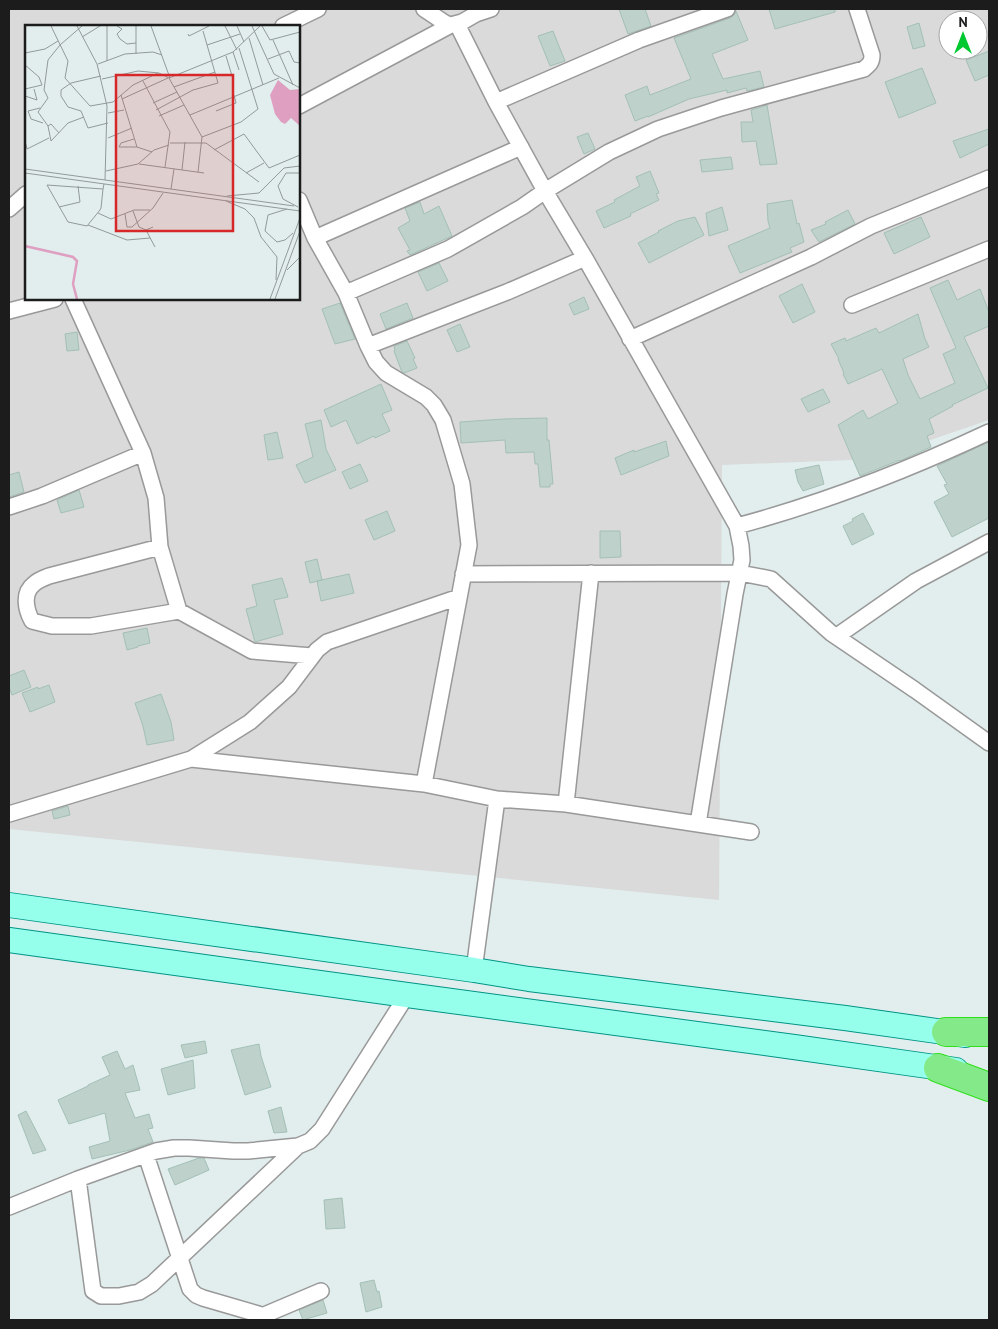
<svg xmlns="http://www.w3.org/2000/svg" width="998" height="1329" font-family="'PT Sans',sans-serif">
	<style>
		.residential { fill: #d9dad9; fill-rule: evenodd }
		.building { fill: #bed1ca; stroke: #a3c0b7 }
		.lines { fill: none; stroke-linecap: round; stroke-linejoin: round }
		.street-casing { stroke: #999; stroke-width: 18 }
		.primary-casing { stroke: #009486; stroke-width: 26 }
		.highway-casing { stroke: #2fdf1b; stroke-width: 30 }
		.street { stroke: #fff; stroke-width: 15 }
		.primary { stroke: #95ffeb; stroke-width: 24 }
		.highway { stroke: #84ea89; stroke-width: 28 }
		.inset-river { fill: none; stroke: #de9fc1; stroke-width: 2.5 }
		.inset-road { fill: none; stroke: #929a99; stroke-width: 1 }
		.view { fill: #d62828; fill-opacity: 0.15; stroke: #d62828; stroke-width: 2.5 }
		.inset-edge { fill: none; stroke: #1c1c1c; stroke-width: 2.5 }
	</style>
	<rect width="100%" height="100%" fill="#e1eeed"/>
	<!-- residential -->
	<path class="residential" d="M9,9H989V420L875,459L722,465L719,900L9,829ZM948,20H978V50H948ZM26,26H299V299H26Z"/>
	<!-- building -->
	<path class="building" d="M619,9H645L651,26L628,34Z
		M769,9H835V12L775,29Z
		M736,11L748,40L712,54L723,79L760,71L764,87L747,91L746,88L727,93V90L689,99L648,117V116L635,121L625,95L647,86L650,95L691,79L674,38L730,18L734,15Z
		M919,23L925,46L913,49L907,27Z
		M553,31L565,61L550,66L538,36Z
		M989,51V75L975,81L966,60Z
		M922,68L936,103L899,118L885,82Z
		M767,105L777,164L760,165L756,141L742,142L741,122H753L751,110Z
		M989,129V144L960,158L953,141Z
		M588,133L595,149L584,154L577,137Z
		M731,157L733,169L702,172L700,160Z
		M650,171L659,193L656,194L659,200L630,214L631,216L604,228L596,211L615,202L614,200L640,186L636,177Z
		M792,200L797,224L799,223L804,242L790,248L792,252L740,273L728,246L770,228L768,221L767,204Z
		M420,202L424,214L439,206L452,236L410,255L407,251L410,250L398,228L410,221L405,208Z
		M722,207L728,230L709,236L706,213Z
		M848,210L855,224L819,242L811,230L826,224L825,222Z
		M695,217L704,235L649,263L638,243L659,232L658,231L678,221Z
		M921,217L930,237L894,254L884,233Z
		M439,263L448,281L427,291L418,272Z
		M948,280L957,300L980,289L989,312V326L964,337L988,388L952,405L953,406L929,419L934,433L927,436L931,447L900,461V460L860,476L838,425L863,410L868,419L898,403L882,369L848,384L843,374L844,373L838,359H839L831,344L845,338L846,341L876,328L879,333L918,314L925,339L929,347L903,359L908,375L920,399L955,383L943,354L956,348L930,288Z
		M802,284L815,312L793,323L779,296Z
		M584,297L589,309L574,315L569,304Z
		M340,303L355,339L335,344L322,309Z
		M407,303L413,318L386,329L380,314Z
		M460,324L470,347L457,352L447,330Z
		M77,332L79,350L67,351L65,334Z
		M407,341L415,358L413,359L417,368L404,373L402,372L394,351L395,350L394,346Z
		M381,384L392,410L382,414L390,431L375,438L374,436L357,444L346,420L331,427L324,410Z
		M823,389L830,402L808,412L801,399Z
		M547,418V440H549L553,484H550V487H540L538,464H535L534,452L506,453L505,440L461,443L460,422L504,419Z
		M321,420L326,449L336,470L305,483L296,465L313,457L305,424Z
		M277,432L283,458L268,460L264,435Z
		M666,441L669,456L621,475L615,458L634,450V452Z
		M989,442V518L952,537L934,502L949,494L944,485L947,484L937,466Z
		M360,464L368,481L350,489L342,472Z
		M819,465L824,484L803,491L798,482L795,470Z
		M19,472L24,492L9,497V475Z
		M79,490L84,507L61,513L57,500Z
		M387,511L395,531L374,540L365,520Z
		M863,513L874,534L852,545L843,526L853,521L852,519Z
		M600,531H620L621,557L600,558Z
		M317,559L322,580L310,583L305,562Z
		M349,574L354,593L321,601L317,581Z
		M282,578L288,597L274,600L283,634L255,642L246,609L257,606L252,585Z
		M147,628L150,643L138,646V647L127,650L123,633Z
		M24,670L31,687L12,695L9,687V676Z
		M49,685L55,702L30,712L22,693L38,687V689Z
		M161,694L171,722L174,740L147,745L143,726L135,703Z
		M68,806L70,815L54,819L52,811Z
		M205,1041L207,1053L185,1058L181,1045Z
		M259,1044L261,1056L271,1087L245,1095L231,1050Z
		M117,1051L125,1069L133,1065L140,1090L125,1093L135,1118L149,1114L153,1128L148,1129L153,1142L130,1150L92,1159L89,1147L110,1141L105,1113L69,1124L58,1100L88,1086V1085L110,1075L102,1057Z
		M193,1060L195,1088L168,1095L161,1069Z
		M281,1107L287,1132L274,1133L268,1111Z
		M26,1111L46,1150L33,1154L18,1115Z
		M199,1158H204L209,1170L175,1185L168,1169Z
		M342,1198L345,1228L326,1229L324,1200Z
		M374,1280L377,1292L379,1291L382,1307L366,1312L360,1283Z
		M323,1300L327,1313L303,1320L299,1310Z"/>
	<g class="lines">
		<!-- street casing -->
		<g class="street-casing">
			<path id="street" d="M424,9L445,23L451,25L462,22L476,14L491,9
				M457,24L496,102L545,191L585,258L737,526L741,546L742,560L735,594L698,824
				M283,26L318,9
				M496,102L639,40L727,9
				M299,106L451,25
				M299,200L315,238L346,293L368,346L376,362L386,373L426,397L434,405L443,420L462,484L469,545L424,784
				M9,209L26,194
				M315,238L521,147
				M346,293L448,249L522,207L545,191L609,152L658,129L721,108L864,69C870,64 872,62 872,55L857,9
				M73,299L143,453L156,498L160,547L179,611
				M852,305L989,249
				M9,311L55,299
				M630,339L811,257L871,226L989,178
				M368,346L507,292L585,258
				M9,507L42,496L143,453
				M737,526C823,503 908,470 989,432
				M160,547L49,576C44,578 38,580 34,584C22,593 26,610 32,621L52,626H91L179,611L252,651L312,656
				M463,574L740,573L771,579L831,633L915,690L989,743
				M837,636L916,581L989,542
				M191,759L424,784L497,799L566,804L751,832
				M566,804L591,573
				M9,814L191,759L250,722L289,687L317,650L327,642L459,597
				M474,970L497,799
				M146,1155L190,1289L196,1295L203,1298L258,1314L262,1316L264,1320
				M78,1179L93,1291L101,1296H119L139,1292L152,1284L298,1146
				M9,1207L78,1179L156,1151L174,1148H189L233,1151H248L298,1146L310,1141L322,1129L407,995
				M262,1316L321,1291"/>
		</g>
		<!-- primary casing -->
		<g class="primary-casing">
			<path id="primary" d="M9,905L474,970L529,979L845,1018L965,1035
				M9,940L407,995L794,1047L956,1070"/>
		</g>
		<!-- highway casing -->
		<g class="highway-casing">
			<path id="highway" d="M946,1032H989
				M938,1068L989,1087"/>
		</g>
		<!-- street -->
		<use href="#street" class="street"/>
		<!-- primary -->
		<use href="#primary" class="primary"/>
		<!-- highway -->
		<use href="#highway" class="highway"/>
	</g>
	<!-- overview -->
	<g transform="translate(25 25)">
		<rect width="275" height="275" fill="#e1eeed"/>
		<path d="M253,55L265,65L275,64V101L266,93L260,99L256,97L250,89L245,70Z" fill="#de9fc1"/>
		<path class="inset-river" d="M0,221L48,232L52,236L48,259L52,274"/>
		<path class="inset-road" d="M26,1L43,36L40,53L65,81L88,77L108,60L133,48M52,1L72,39L82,81L80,155M57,1L35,20L23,35L19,65L23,73L13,87L23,101L26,116L43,98L59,92M92,1L97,4L92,9L95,14L102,19L111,18M126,1L145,53M200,1L212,25M212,1L219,17M227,1L249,49L275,63M237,1L245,15L275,7M163,9L164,11L184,1M57,12L75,1M224,13L238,60M248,15L268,60M182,20L215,9M208,27L214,45M0,28L20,24L33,16M111,29V1M201,31L208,54M243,34L264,26L269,37L275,38M82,36V1M73,39L100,29L128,27L137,30M0,40L14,52L17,60L0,64M76,51L46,58L36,65V71L43,82L56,86L63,103L83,98M144,53L177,112L173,147M77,54L113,46L134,48L144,53L208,27L235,1M118,56L145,107L140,142M149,62L190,47M96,70L112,122M0,71L12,75L9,64M97,74L143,53M128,78L152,67M15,83L3,86L6,94L18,98M131,85L168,65L193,58L178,6M191,86L211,78L209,70M83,88L99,85M165,90L254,53M134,91L159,80M23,101L26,99L34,108M177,112L216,97L233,84L214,23M83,113L107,103M109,114L96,118L94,122H112L127,127M0,116L2,124L24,113M145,118H181L234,157M189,125L219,109L244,143L275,130M114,139L179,148M0,144L269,181M157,145L160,117M81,146L113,139L129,125L144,120M0,148L275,186M221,148L239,138M78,164L22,160L43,197L62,201L75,185L76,183L78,164L79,159M146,164L149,144M202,171L234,168L259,143L275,141M201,176L220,184L229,193L236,212L252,232L251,255M34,182L55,177L53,161M273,182L258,174L253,161L261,148H275M262,184L243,190L240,206L252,217L260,215L268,208M108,186L114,202L121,205L128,202M73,188L86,194L109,185H125M100,189L102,202H107L128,183L138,168M63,200L102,215L125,213M121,205L130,222M262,245L275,232M245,274L275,193M250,274L275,206"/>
		<path class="view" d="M91,50H208V206H91Z"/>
		<rect width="275" height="275" class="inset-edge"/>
	</g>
	<!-- border -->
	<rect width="998" height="1329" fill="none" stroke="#1c1c1c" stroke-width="20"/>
	<!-- north arrow -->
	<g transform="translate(963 35)"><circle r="24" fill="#ffffff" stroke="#a4a4a4"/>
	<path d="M0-4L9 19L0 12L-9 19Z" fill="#00c830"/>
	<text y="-8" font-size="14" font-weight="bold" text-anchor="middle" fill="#1c1c1c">N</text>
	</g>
</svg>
